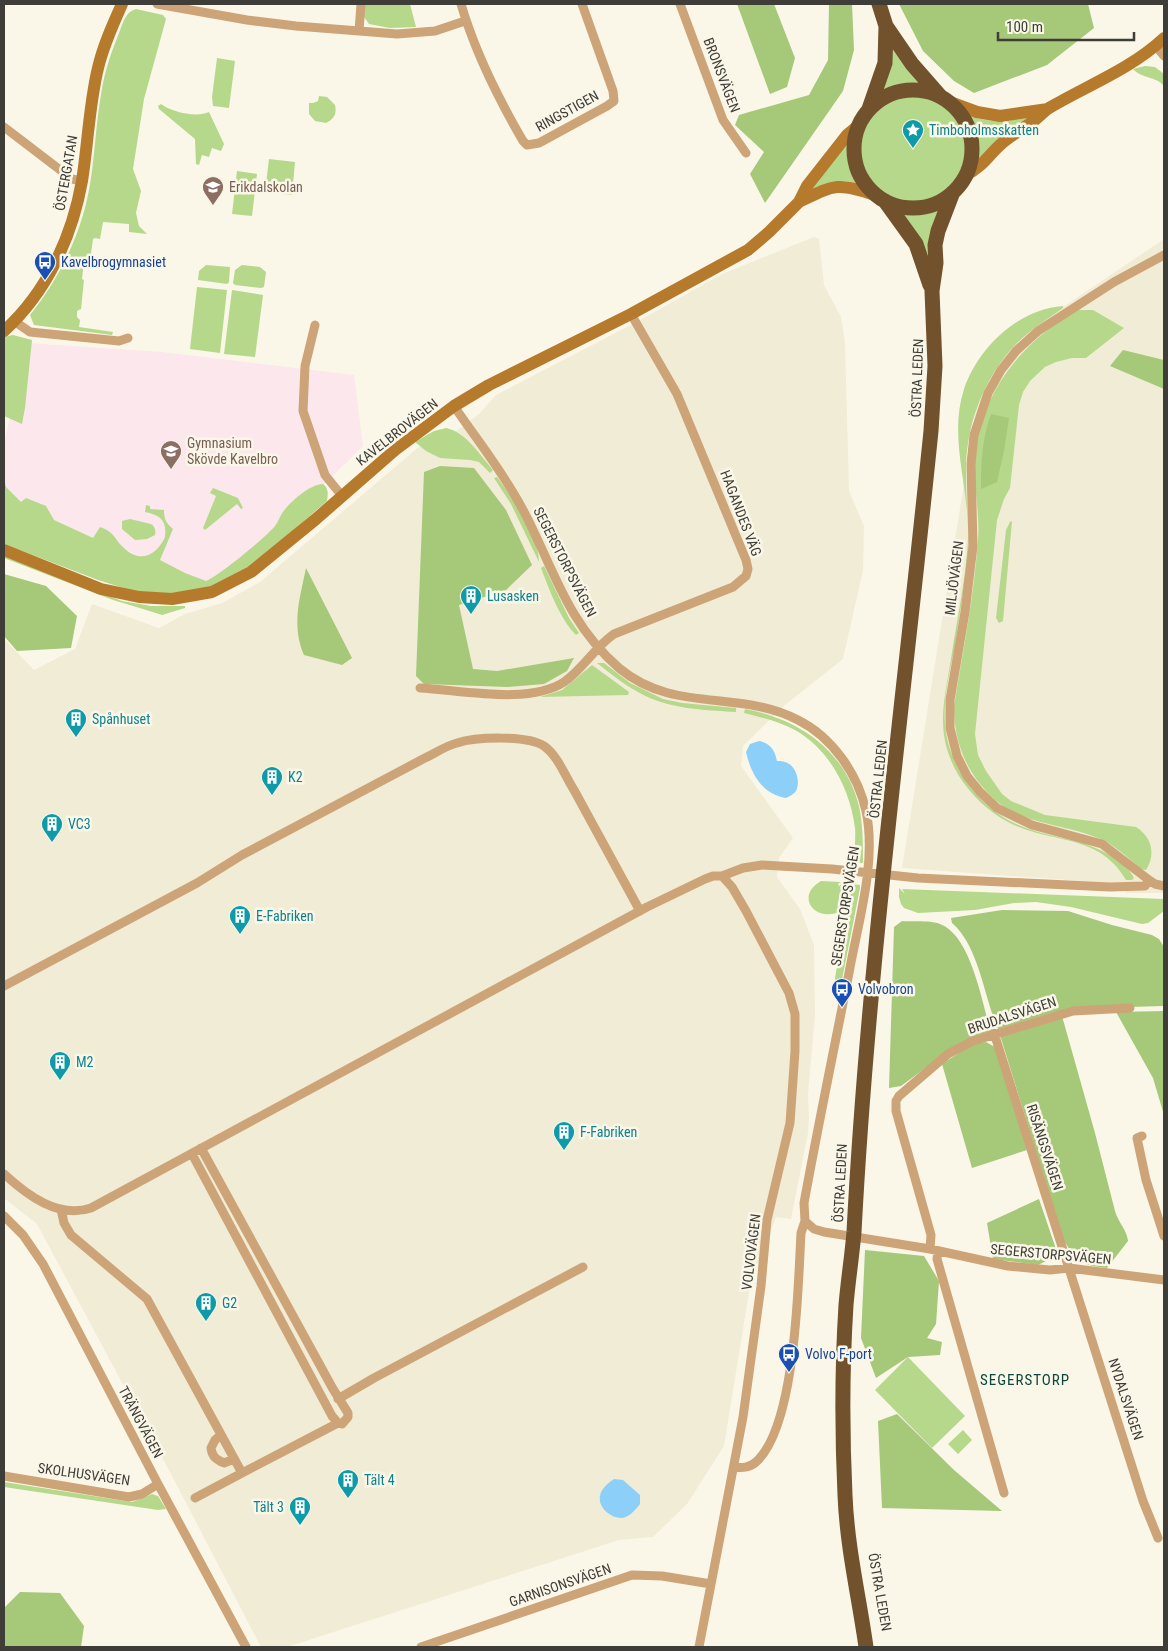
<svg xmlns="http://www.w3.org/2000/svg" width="1168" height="1651" font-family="'Roboto Condensed',sans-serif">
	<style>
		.built { fill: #f1ecd6 }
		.education { fill: #fce7ec }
		.green { fill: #b5d88b }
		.forest { fill: #a5c879 }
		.water { fill: #8cd0fa }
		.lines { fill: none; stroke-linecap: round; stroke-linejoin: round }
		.street { stroke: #cda477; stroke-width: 9 }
		.secondary { stroke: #b67a2d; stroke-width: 12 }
		.highway { stroke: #72522c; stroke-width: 15 }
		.labels { text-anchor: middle; stroke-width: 5; stroke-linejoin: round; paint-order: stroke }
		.street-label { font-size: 14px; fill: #3e3d37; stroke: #faf7e9 }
		.culture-label { font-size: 14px; fill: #0d838f; stroke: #faf7e9; text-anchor: start }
		.education-label { font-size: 14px; fill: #785e54; stroke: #faf7e9; text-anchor: start }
		.transit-label { font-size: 14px; fill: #164399; stroke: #faf7e9; text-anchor: start }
		.neighbourhood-label { font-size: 15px; letter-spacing: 1px; fill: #0c463c; stroke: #faf7e9 }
	</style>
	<rect width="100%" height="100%" fill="#faf7e9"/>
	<!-- built -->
	<path class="built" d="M814,237L819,239L824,285L841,317L845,343L849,491L864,526L863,570L843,659L785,705L743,746L741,766L793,838L779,858L777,877L800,909L814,945L815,1015L808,1094L809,1118L808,1133L791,1219L776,1217L751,1280L724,1446L687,1504L653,1537L619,1540L287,1647H261L172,1476L37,1224L4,1198V639L34,670L75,649L92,604L159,628L185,614L222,603L260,582L421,445L455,432L479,414L496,395L640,320L722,274Z
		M1164,239V893H1126L1123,884L902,868L984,360Z"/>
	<!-- education -->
	<path class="education" d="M27,343L162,352L354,375L363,446L278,530L204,586L93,557L4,495V444Z"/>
	<!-- green -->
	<path class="green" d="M365,4H410L416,27L390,28L369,24L364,17Z
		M136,9L163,15L166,19L144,99L133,169L141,191L136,213L139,226L147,234L129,232V224L103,222L100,239L95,238L93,239L90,261H84L82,279L84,280L81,309L77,311V317L80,320L79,327L113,332L112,335L34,325L30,315C54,285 72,252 83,215C95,176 94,134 101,95C104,73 111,53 119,33C123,23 125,12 136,9Z
		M891,44L927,87C908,85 894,88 877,97Z
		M217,58L235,61L229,108L213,106L212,97Z
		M1145,66L1155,67L1164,74V86C1156,76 1142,79 1133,69Z
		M859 149a54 54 0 1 1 108 0a54 54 0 1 1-108 0Z
		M319,96L327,97L335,105C337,114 334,119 326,123L315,121L309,114V103H313L318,101Z
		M161,104C171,112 197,118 209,112L224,144L221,151L212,148L209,157L202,155L199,165L196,164L195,139L159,109L158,106Z
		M966,114C990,123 1004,123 1029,117L975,165L974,136Z
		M850,137L851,155L854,169L859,183L844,181L811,190Z
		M269,159L295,162L292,195L265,192Z
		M237,171L257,174L252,216L232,214Z
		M945,203L929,259L895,211C914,213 928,210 945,203Z
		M206,265L230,267L229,282L227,284L198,280L199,271Z
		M242,265L260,267L266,272L264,287L261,288L235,285L233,283L235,270Z
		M197,287L227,290L220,353L190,349Z
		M232,290L263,295L255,357L224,354Z
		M1063,306V308C1048,319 1031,329 1017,343C983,378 965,427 966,475C966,504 970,531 968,560C964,588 959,617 955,646C950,671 943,698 945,724C948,764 975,802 1010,821C1031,832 1056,836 1079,842C1096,847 1126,860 1134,878L1132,880H1126C1098,832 1051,845 1008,822C989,812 971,795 959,776C934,733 944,704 951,659C957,619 966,579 968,539C970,489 948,438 964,389C978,348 1018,309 1063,306Z
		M1078,310H1093L1124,328L1086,358H1072L1056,362L1045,367L1030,381L1023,392L1019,405L1010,488L1004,499L997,520L975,734L978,755L986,771L1002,794L1011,801L1045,815L1136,827C1152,837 1156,854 1146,870L1141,869C1127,857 1115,845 1098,838C1073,828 1046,825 1021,816C1010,812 1001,805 992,797C966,772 954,742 954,706C963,651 974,596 978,540C980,515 974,490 975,464C975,414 1003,368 1040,336C1052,326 1066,318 1078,310Z
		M13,335L32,340L25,408L22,424L4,416V337Z
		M446,428C466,432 480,455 493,470L490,473L479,462L470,460L440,458L426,451L415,442L434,431Z
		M497,477C512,497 539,537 539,562L511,504L494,478Z
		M4,478L6,487L21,502L26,498L46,506L54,520L93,538L100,527C115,532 114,539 124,548C140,564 157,555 165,537C167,520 160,515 145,512L146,505L150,506V509L164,510C164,519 166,523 173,529L160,560L185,573L206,581C219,576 266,537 275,526C278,522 280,516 283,512C290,502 310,484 323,484C329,489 328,494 327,501L252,566L210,588L163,595L136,592L98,580L4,544Z
		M213,488L238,498L243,508L241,509L237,504L205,530L203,528L216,496L210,493Z
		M130,519L151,524C155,526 156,531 155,535L147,539L135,540L122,529V521Z
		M1012,521L1003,621L999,623L996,618L1006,530L1010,522Z
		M4,556L122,601L151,606H185V608L162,615L143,609L113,600L4,558Z
		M544,566L569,618L579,633L576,635C560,619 549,589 541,568Z
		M597,663H604L630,683L663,699L682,703L736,708V712C703,710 667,709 638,692C623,684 610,673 597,663Z
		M592,665L629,692L628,695L540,697L562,690Z
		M745,709C799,719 845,750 859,806C863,825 863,844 863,863L854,862C854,851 856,839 855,828C850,789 830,750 795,730C780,722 761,717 744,713Z
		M821,881L841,882L838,884L839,886L843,883H846L841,909L839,912C814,922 795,896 821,881Z
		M851,884L860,885V888L839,995L835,978Z
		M899,888L905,894L902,889L1164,899V911L1148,923L1142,924L1071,907L1036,902L1014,903L975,910L918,913L904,908L901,904L899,897Z
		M908,1357L965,1416L932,1448L875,1390Z
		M963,1430L972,1440L958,1454L948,1444Z
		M4,1482L132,1502L152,1494L158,1496L166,1509L158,1510L4,1487Z"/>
	<!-- forest -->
	<path class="forest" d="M737,4H774L795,58L787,87L770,94Z
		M829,4H852L854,50L843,91L765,203L750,174L764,152L735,125L739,115L809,95L828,60Z
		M899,4H1088L1094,28L1047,65L974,93L954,81L923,51Z
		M1123,350L1164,360V389L1110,366Z
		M991,414L1009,418L1004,451L997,482L981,489C981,463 982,439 991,414Z
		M440,466L474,468L506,510L532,565L506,590L459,605L473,669L497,671L574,658L567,671L544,684L507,687L424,684L416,676L424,472Z
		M306,568L352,658L342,665L304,655C291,625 300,598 306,568Z
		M4,574L46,586L77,616L71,648L17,651L4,636Z
		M1002,910L1068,911L1112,925L1152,935L1159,939L1164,947V1006L1129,1007L1052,1013L998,1029C984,997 979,946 952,923L951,918Z
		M902,921C913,922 930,920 940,924C971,935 982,1003 991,1032L939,1058L901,1086L889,1088L894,927Z
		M1164,1011V1115L1153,1078L1116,1012Z
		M1062,1016L1095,1133L1115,1211C1118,1222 1127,1230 1128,1241L1107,1268C1080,1265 1077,1262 1063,1239L1000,1035Z
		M986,1042L995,1047L1027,1150L972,1168L942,1064L973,1044Z
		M1039,1199L1058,1255L1038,1265L993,1259L987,1223Z
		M865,1250L924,1256L939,1281L936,1324L927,1338L942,1342L940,1355L908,1357L876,1378L861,1338Z
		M897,1414L954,1470L1002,1511L882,1508L878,1421Z
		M20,1592L60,1593L84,1626L81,1647H4V1608Z"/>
	<!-- water -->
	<path class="water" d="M759,741C771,743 775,751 777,761C780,761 783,761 785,762C796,765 801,781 796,791C794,794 790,796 786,798C762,794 751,774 746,752L750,744Z
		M614,1479L623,1480L640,1495V1504C636,1509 632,1514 626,1517C612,1523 582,1499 614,1479Z"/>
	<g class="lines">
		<!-- street -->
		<path class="street" d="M157,4L247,20L296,26L397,34L435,31L465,21
			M461,4C475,52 498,98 523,141L527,145L539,143L607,106L614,101L613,91L582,4
			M680,4L723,120L746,153
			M359,31L361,4
			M1156,46L1164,56
			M4,127L72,179L82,181
			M14,321L30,332L119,341L128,338
			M315,325L305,366L303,411L325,475L342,496
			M454,406C477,440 503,472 522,508C553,566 566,622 619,668C674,714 739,689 798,720C832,737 858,774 866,811C877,862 858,922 849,973C834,1049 818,1126 804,1203L805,1221L814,1229L824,1232L930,1249L1008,1266L1050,1270L1069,1268L1164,1280
			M420,688C461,690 529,705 564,682C583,669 595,647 614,634L733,587L746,576L748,569L746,560L677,394L631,314
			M1149,880L1102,844L1032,825L997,808L980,792L967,776L957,756L950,728V700L965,612L973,546L971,464L974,435L988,393L1001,370L1016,351L1038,331L1114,282L1164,255
			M4,986L197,883L242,855L423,759C434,754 445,746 457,743C475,737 527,735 544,746C558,756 565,776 574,790C596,830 618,871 640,911
			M994,1033L1143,1501L1158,1538
			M1142,1136L1137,1138L1146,1180L1164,1236
			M192,1154L332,1416L338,1423L342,1424L348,1417V1413L333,1389L201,1148
			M4,1174C27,1195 58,1219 91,1208L647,907L705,879L713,876H722L743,868L762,865L832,869L918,878L1110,887L1145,886L1149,880L1155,884L1164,886
			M61,1209L64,1223L71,1235L147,1299L242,1473L338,1423
			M4,1216L23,1235L43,1264L158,1484L246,1647
			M930,1249L931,1235L896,1111V1101L899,1096L948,1054L973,1041L1073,1011L1130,1008
			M938,1251L937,1259L1004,1493
			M338,1399L374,1378L583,1267
			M221,1435L215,1440L211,1448C212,1456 215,1459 224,1463L234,1459
			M734,1467C742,1468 749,1468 756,1462C796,1426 798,1286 801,1233L805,1221
			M4,1476L129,1497L142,1494L158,1484
			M195,1498L242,1473
			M421,1647L632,1575L662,1576L711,1584
			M699,1647L743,1417L761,1286L767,1220L790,1123L795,1051V1014L789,993L746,911L732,887L722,876"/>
		<!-- secondary -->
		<path class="secondary" d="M947,101L977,112L1000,116L1048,109
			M966,175C983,166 987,157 1000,145C1010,136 1021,130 1032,122C1038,118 1043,112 1049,108C1088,85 1131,69 1164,38
			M799,202C834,185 837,182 875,195
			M4,331C47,292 72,237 82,181C88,144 89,105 98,68C103,46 113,24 122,4
			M4,550L101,589L139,597L172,599L212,592L251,572L316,519L395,450L454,406L489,385L631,314L748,250L769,232L799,202L807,186L847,135L858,126"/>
		<!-- highway -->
		<path class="highway" d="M879,4L886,26L912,64L940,96
			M854 149a59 59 0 1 1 118 0a59 59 0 1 1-118 0Z
			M869,109L885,63L886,26
			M885,201L916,244L930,285
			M866,1647C859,1597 847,1547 845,1495C842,1432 842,1368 846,1305C848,1281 852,1256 854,1232C868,964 904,698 931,431L935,366L932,291L936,263L935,245L938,231L953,192"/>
	</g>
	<!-- icons -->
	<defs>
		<g id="sight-pin" transform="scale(1.125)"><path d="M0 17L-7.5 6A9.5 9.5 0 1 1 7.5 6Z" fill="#0f9aa8" stroke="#faf7e9"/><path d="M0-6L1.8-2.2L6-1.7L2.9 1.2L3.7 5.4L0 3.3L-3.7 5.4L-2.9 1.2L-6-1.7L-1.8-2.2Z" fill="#fff"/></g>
		<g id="school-pin" transform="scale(1.125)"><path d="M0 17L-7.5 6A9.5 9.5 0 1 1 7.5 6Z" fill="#8d6e63" stroke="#faf7e9"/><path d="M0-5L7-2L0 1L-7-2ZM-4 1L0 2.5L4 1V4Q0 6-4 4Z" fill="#fff"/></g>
		<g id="bus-pin" transform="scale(1.125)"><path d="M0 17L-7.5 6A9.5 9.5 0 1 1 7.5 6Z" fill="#1a4fb4" stroke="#faf7e9"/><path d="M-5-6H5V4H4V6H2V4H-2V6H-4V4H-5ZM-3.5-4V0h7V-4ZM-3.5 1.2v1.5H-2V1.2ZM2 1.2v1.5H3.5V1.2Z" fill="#fff"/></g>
		<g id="building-pin" transform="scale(1.125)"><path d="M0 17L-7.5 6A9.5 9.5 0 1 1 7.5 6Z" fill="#0f9aa8" stroke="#faf7e9"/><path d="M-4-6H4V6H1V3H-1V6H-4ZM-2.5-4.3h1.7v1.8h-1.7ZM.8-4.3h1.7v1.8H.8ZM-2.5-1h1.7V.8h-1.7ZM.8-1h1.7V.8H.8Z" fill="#fff"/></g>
	</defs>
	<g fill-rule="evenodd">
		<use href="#sight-pin" x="913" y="130"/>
		<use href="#school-pin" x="213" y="187"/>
		<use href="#bus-pin" x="45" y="262"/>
		<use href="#school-pin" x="171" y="451"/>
		<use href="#building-pin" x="471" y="596"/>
		<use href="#building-pin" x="76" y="719"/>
		<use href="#building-pin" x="272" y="777"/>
		<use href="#building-pin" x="52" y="824"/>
		<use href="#building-pin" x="240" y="916"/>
		<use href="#bus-pin" x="842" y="989"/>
		<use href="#building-pin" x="60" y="1062"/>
		<use href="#building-pin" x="564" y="1132"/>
		<use href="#building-pin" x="206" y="1303"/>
		<use href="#bus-pin" x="789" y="1354"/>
		<use href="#building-pin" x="348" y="1480"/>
		<use href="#building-pin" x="300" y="1507"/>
	</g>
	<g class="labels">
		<!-- street labels -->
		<g class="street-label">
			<text transform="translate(722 75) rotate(69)" y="5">BRONSVÄGEN</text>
			<text transform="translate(567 111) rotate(-29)" y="5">RINGSTIGEN</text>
			<text transform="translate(66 173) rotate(-80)" y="5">ÖSTERGATAN</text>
			<text transform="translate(917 378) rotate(-88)" y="5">ÖSTRA LEDEN</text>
			<text transform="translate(397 432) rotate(-38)" y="5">KAVELBROVÄGEN</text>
			<text transform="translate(741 513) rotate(69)" y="5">HAGANDES VÄG</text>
			<text transform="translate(565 562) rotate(63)" y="5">SEGERSTORPSVÄGEN</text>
			<text transform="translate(954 578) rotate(-83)" y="5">MILJÖVÄGEN</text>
			<text transform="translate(878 779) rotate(-84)" y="5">ÖSTRA LEDEN</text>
			<text transform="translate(845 906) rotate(-81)" y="5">SEGERSTORPSVÄGEN</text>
			<text transform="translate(1012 1015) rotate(-18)" y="5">BRUDALSVÄGEN</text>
			<text transform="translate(1045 1147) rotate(72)" y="5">RISÄNGSVÄGEN</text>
			<text transform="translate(840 1183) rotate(-87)" y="5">ÖSTRA LEDEN</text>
			<text transform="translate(751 1252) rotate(-83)" y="5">VOLVOVÄGEN</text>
			<text transform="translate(1051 1254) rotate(5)" y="5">SEGERSTORPSVÄGEN</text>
			<text transform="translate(1126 1399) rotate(72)" y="5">NYDALSVÄGEN</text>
			<text transform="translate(141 1422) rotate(62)" y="5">TRÄNGVÄGEN</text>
			<text transform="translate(84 1474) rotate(8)" y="5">SKOLHUSVÄGEN</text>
			<text transform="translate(560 1585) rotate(-19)" y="5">GARNISONSVÄGEN</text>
			<text transform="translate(880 1592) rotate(80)" y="5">ÖSTRA LEDEN</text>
		</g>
		<!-- culture labels -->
		<g class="culture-label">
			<text x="929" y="135">Timboholmsskatten</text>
			<text x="487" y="601">Lusasken</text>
			<text x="92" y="724">Spånhuset</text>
			<text x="288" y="782">K2</text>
			<text x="68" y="829">VC3</text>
			<text x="256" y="921">E-Fabriken</text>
			<text x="76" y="1067">M2</text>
			<text x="580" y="1137">F-Fabriken</text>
			<text x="222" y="1308">G2</text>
			<text x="364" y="1485">Tält 4</text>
			<text x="284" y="1512" text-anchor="end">Tält 3</text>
		</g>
		<!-- education labels -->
		<g class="education-label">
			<text x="229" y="192">Erikdalskolan</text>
			<text x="187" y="448">Gymnasium<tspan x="187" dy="16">Skövde Kavelbro</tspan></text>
		</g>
		<!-- transit labels -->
		<g class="transit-label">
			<text x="61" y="267">Kavelbrogymnasiet</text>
			<text x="858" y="994">Volvobron</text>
			<text x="805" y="1359">Volvo F-port</text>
		</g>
		<!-- neighbourhood labels -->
		<g class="neighbourhood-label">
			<text x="1025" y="1385">SEGERSTORP</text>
		</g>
	</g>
	<!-- border -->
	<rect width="1168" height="1651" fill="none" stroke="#3e3d37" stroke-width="10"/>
	<!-- scale -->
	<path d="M998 32v8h136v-8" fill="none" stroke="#3e3d37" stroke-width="2.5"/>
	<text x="1006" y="32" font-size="15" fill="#3e3d37" stroke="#faf7e9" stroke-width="4" paint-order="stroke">100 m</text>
</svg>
